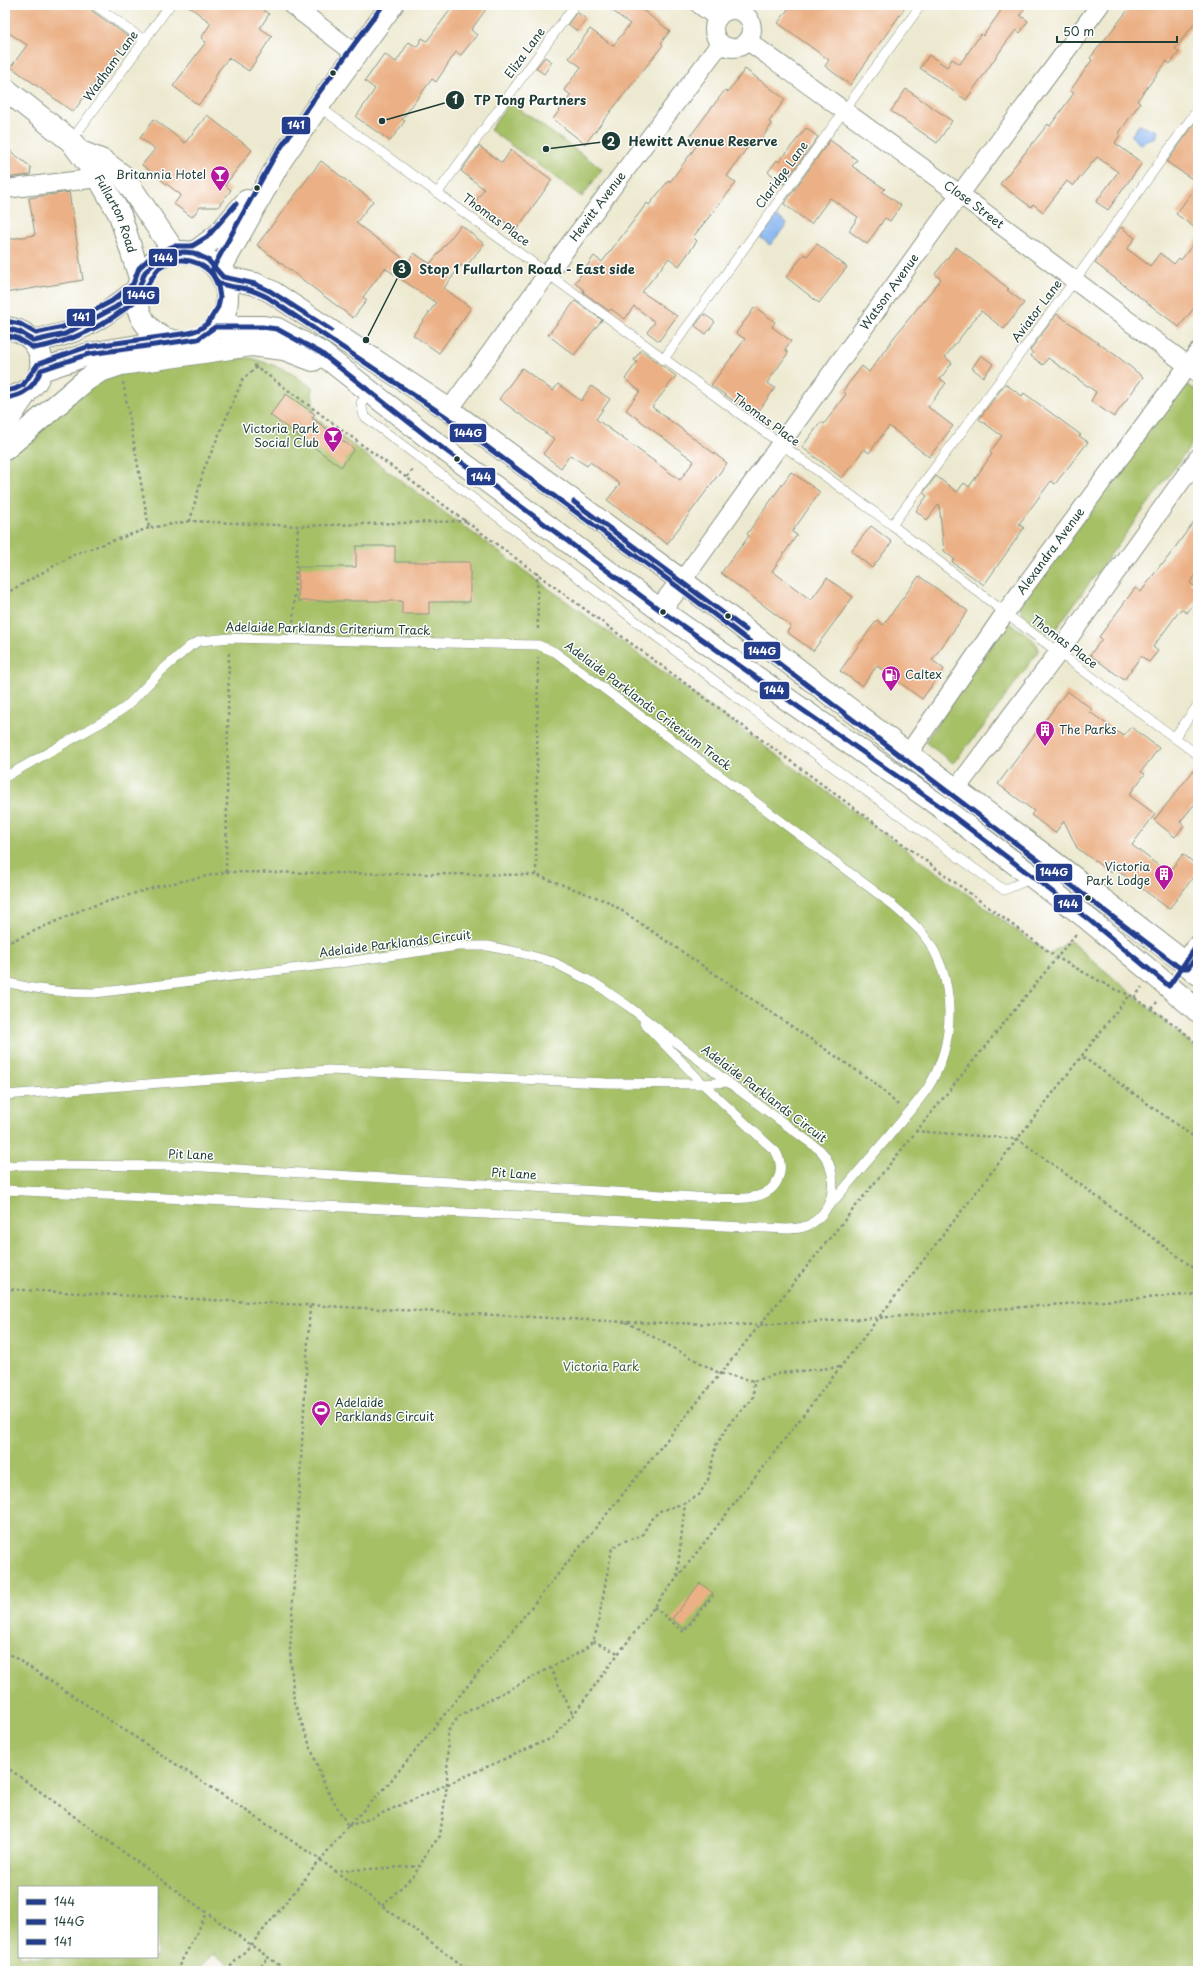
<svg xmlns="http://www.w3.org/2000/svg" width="1203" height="1976" font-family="'Playpen Sans',sans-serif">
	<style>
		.green { fill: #a6c066; stroke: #627e4d; fill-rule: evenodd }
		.water { fill: #85b4ef; stroke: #527892 }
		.building { fill: #ebb085 }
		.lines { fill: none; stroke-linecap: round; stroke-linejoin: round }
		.lane-casing { stroke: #869382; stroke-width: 10 }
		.street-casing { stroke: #869382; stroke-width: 20 }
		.secondary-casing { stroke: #869382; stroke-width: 24 }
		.highway-casing { stroke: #869382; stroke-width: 24 }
		.path { stroke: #869382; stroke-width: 2.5; stroke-dasharray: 3 3; stroke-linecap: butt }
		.lane { stroke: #fff; stroke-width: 9 }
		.street { stroke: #fff; stroke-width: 18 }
		.secondary { stroke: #fff; stroke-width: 22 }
		.highway { stroke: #fff; stroke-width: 22 }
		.bus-1-casing { stroke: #fff; stroke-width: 8 }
		.bus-2-casing { stroke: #fff; stroke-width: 8 }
		.bus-3-casing { stroke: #fff; stroke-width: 8 }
		.bus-1 { stroke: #243e8c; stroke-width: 5 }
		.bus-2 { stroke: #243e8c; stroke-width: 5 }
		.bus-3 { stroke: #243e8c; stroke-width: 5 }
		.bus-dot { fill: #1f3d34; stroke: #fff; stroke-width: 1.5 }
		.labels { text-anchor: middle; stroke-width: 3; stroke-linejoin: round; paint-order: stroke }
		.street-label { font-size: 12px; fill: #1f3d34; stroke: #fff }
		.poi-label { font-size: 12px; fill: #1f3d34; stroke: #fff; text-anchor: end }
		.park-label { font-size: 12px; fill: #486443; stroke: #fff }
		.leader { fill: none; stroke: #1f3d34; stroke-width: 1.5 }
		.callout-dot { fill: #1f3d34; stroke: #fff; stroke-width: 1.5 }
		.mark-label { font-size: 12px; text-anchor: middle; font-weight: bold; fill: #fff }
		.callout-label { font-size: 13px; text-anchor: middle; font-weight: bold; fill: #1f3d34; stroke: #fff; stroke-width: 3; stroke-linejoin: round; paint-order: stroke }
		.line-badge { stroke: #fff; stroke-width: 1.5 }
		.badge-label { font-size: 11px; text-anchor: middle; font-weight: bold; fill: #fff }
	</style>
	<rect width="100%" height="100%" fill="#fff"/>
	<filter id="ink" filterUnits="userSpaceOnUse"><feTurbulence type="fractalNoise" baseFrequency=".025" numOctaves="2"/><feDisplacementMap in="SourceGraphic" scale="8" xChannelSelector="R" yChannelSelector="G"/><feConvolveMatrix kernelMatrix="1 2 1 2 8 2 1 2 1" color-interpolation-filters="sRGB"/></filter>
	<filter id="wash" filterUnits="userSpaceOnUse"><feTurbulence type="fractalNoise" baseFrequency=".012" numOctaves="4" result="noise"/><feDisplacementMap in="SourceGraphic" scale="16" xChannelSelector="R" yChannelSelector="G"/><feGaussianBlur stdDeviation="0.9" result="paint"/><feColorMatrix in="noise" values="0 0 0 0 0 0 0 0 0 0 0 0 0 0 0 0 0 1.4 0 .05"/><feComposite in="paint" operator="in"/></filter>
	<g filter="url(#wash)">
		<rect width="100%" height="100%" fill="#ede9d0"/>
		<!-- green -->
		<path class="green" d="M510,102L602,169L582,197L490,130Z
			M221,358H251L285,369L312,387L314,417L1049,954L1070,941L1198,1050V1971H237L213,1953L198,1971H5V458L103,376ZM19,1887H157V1957H19Z
			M1187,385L1198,391V436L1055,630L1048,633L1044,631C1035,624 1017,617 1021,603L1183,386Z
			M1009,624L1013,625C1021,631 1041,641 1038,652L981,730L953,763L925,742L1005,625Z"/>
		<!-- water -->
		<path class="water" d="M1139,125L1157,131L1155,138L1140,144L1131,136Z
			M777,216L787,224L770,245L760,237Z"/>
		<g id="blocks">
			<!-- building -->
			<path class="building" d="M5,5H89L91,10L129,37L73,112L11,67L27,45L5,30Z
				M187,5H256L269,14L260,28L272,36L249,71L229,58L218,71L208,94L198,105L173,86L206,42L201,38L211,23Z
				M454,5H489L471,30L477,35L461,55L456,52L436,82L432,79L402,119L405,121L390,141L356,117L375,89L365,81L384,54L396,62L409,42L417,47L422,38L427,41Z
				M605,5H636L670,31L661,43L663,45L585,144L553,119L571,95L564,90L581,67L569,58L590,29L613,46L630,24Z
				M791,5H907L850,85L825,66L829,60L778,23Z
				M1005,5H1027L1020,15L1028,21L1020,33L1016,30L1008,40L966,100L920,68L929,55L947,67L952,59L960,64L981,34L983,36Z
				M1132,5H1198V19L1175,49L1179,52L1170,64L1167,61L1137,101L1140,103L1119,133L1120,135L1115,143L1142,163L1108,210L1096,202L1118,172L1097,157L1073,186L1067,181L1043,212L1033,204L1031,207L1000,184L1048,124L1050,126L1074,93L1070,91L1092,60L1090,58Z
				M577,12L586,19L577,31L568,24Z
				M545,57L552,62L544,74L536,68Z
				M745,69L785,99L769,122L772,124L757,145L752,141L727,176L736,183L693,237L697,241L679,266L669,258L642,292L677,316L659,341L647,332L655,322L634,306L625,319L611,309L609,311L583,292L584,290L575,283L594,256L602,262L647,203L649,205L669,180L670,182L697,145L688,139L725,90L728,92Z
				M906,89L952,121L937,143L891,111Z
				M207,115L252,150L225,185L231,190L218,207H200L192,217L174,204L181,195L142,165L155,149L140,138L154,119L185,143Z
				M1198,119V183L1167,162Z
				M806,128L818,137L784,184L768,172L777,160L779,162Z
				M830,140L857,160L852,166L885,189L882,192L901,205L890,221L885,218L867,244L849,231L858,217L830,198L811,224L784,204Z
				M479,146L502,163L511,150L552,180L516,230L498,217L495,221L473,205L484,189L461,171Z
				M5,147L31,167L30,175L5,178Z
				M321,161L373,201L356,223L408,262L414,253L430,264L461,225L484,244L465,268L461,265L444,288L471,308L439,353L413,335L436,303L385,268L363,297L367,300L353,318L257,245Z
				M1198,184V230L1176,214Z
				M69,192L83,280L5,293V240L35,235L29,198Z
				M1121,227L1135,238L1127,249L1150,266L1160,253L1174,264L1179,258L1181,260L1198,238V303L1179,327L1095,263Z
				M817,244L847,267L819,303L786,277L804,254L807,256Z
				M956,247L1009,289L1007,290L1024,303L1004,329L981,311L945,357L952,363L940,379L946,383L928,407L953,426L929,457L889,426L869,453L864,449L842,478L802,447L821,422L824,424L846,394L843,391L862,366L869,372L895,336L941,279L935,274Z
				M575,301L602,320L574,355L548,335Z
				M755,307L775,322L772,327L791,341L785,349L788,353L767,383L775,388L755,416L711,385L745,339L736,333Z
				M704,314L715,322L706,334L695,326Z
				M1057,314L1118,357L1143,377L1114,417L1091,401L1096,392L1048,358L1043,365L1031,356L1033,353L1030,350Z
				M641,350L676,376L652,407L727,463L667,544L607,500L620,484L590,462L587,466L570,455L561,468L543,454L554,439L499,399L522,368L553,391L558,384L581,401L591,386L610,399L596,419L680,480L694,461L626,410L640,391L625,379L637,362L634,360Z
				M981,355L993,364L983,377L972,368Z
				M1005,384L1022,396L1024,393L1081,435L1079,436L1088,442L1055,484L1051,481L1019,524L1024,528L984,585L952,562L954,559L944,551L939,504L927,520L916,511L927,496L923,493L936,476L957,492L964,483L969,487L992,454L990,452L1002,436L979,419Z
				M286,394L315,414L312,418L354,449L341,467L270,415Z
				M791,472L820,492L792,532L797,535L772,571L811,600L827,578L853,597L813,651L787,632L791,626L721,573L749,536L747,534Z
				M1198,516V572L1190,583L1198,589V597L1187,613L1181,609L1153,647L1158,651L1149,662L1141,656L1124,680L1090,655L1102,639L1099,637L1135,588L1141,592L1162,563L1163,564Z
				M871,526L892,542L872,568L851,551Z
				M356,546H395V562H470V602H429V614H402V601H298V567H356Z
				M919,576L968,611L932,660L944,669L922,699L877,666L862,686L840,671L877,620L883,625Z
				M1067,691L1092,709L1090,712L1123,736L1131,727L1159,748L1141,772L1145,774L1129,795L1155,814L1132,845L1168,873L1183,854L1198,866V871L1169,909L1115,868L1111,873L1077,848L1064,821L1055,833L1031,815L1034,811L998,784Z
				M1198,765V800L1180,822L1184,826L1175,837L1154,820Z
				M700,1583L713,1593L684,1629L672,1619Z"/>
		</g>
	</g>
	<g filter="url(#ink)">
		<use href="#blocks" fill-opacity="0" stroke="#869382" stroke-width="1"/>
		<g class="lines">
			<!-- lane casing -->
			<g class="lane-casing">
				<path id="lane" d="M95,5L145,41
					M318,106L892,525L1013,619L1198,755
					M71,141L170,5
					M438,192L575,5
					M663,360L921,5
					M369,392L361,403L364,416L747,705L1004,890L1032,878
					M892,525L1075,280L1198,109
					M1174,738L1198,705
					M5,777L111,717L127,706L160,672L190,646L200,641L230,638L538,645L555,652L885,899C898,910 912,921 923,934C957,977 957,1043 927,1089C916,1105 902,1120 889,1136C869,1159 850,1182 830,1205
					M5,982C36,990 64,993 95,993L339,963L458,946H488L521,953L553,962L596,984L628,1006L728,1082L820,1150C838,1169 837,1204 815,1221C807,1228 797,1229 786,1229L5,1190
					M5,1095L329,1070L606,1083L703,1084L728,1082
					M5,1167L21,1165L187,1166L695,1197C719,1197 767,1207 778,1179C782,1170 781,1161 776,1152L703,1084L644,1023"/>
			</g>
			<!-- street casing -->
			<g class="street-casing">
				<g id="street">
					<path d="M292,5L356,54"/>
					<path d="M700,5L718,18"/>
					<circle cx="733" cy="29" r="19"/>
					<path id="s1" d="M748,41L973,204L1198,373"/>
					<path d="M5,189L99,178"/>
					<path id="s2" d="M449,410L548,273L720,44"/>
					<path id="s3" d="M682,581L960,194L1100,5"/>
					<path id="s4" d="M908,754L1005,613L1198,352"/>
					<path d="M956,789L1058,653L1198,458"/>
					<path d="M1184,962L1198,944"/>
				</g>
			</g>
			<!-- secondary casing -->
			<g class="secondary-casing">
				<g id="secondary">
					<path id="s5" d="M5,89L71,141L99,178L120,215L141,281"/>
					<path d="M83,153L103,161L123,176L175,253"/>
					<path d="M194,253L218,235L247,201"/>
					<path d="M219,271L279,163L318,106L392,5"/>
					<path d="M5,424L26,393"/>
				</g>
			</g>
			<!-- highway casing -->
			<g class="highway-casing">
				<path id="highway" d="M137 297a45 45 0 1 1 90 0a45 45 0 1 1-90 0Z
					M223,277L255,284L272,292L449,410L682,581L908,754L1048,858L1184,962L1198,974
					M215,327H262L277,329L321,353L429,438L660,610L941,807L1088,919L1198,1011
					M5,328C54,333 53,394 5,398
					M34,341C44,338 55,337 64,334C92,326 117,306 139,288
					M41,370L89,354L144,345
					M5,449L86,380L100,371L121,364L251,345L284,349L313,360
					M660,610L682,581"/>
			</g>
			<!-- path -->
			<path class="path" d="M254,365L1056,957L1114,989L1130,995L1175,1025L1198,1044
				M257,367L243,379L204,469L190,521L298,526L467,521
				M123,382L149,528L190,521
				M407,477L414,468
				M537,572L538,632
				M5,594L75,554L149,528
				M293,628L298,526
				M226,872L229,650
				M536,875L538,657
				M5,944L86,908L159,886L226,872L536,875L609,902L875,1083L898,1105
				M1134,998L1142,987
				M1152,1009L1157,1002
				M1083,1057L1198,1140
				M915,1131L1018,1139L1198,1271
				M5,1289L626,1322L759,1325L877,1318L1198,1294
				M310,1306L290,1650L294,1702L324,1784L348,1826
				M626,1322L719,1373L754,1381
				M677,1576L685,1503
				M654,1607L684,1632L713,1595
				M593,1641L618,1653
				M5,1651L319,1859L470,1971
				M550,1667L573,1715
				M5,1766L287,1971
				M348,1826L369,1819L552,1738L573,1715L618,1654L1129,995
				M334,1871L420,1866L427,1852L440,1836L447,1784L448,1731L459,1716L584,1650L593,1641L597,1629L612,1548L622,1542L642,1535L652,1518L660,1511L685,1503L699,1495L708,1480L716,1445L733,1419L753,1399L754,1381L781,1373L840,1367
				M382,1906L414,1875L420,1866
				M176,1971L197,1933L206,1913
				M226,1971L251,1945L348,1826L385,1788L1076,934
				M257,1971L268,1958"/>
			<!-- lane -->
			<use href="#lane" class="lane"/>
			<!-- street -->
			<use href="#street" class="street"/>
			<!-- secondary -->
			<use href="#secondary" class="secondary"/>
			<!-- highway -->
			<use href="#highway" class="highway"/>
			<!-- bus-1 casing -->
			<g class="bus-1-casing">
				<path id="bus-1" d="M5,328L20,332L34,341L65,334L116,307L139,288L145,272L158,260L175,253L184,252L194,253L208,260L223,277L255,284L270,291L331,330
					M5,398C24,396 34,387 41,370L89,354L198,339L215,327H262L277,329L321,353L429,438L660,610L941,807L1088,919L1169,986L1198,944
					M574,502L746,630"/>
			</g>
			<!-- bus-2 casing -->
			<g class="bus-2-casing">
				<path id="bus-2" d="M5,335L17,338L34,348C72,342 106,325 135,301C153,287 151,261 180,260C192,259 204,265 212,274C214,277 217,282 220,283C230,288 243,287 253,291C257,292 262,295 267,297L445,416L678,587L1180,968H1188L1198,955"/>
			</g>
			<!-- bus-3 casing -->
			<g class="bus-3-casing">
				<path id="bus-3" d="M6,321L20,324L36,333L63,327L112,301L133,284L139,268L154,254L174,246H192L207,237L236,204
					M5,391L15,389L23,385L38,364L87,347L189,333L200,329L208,323L218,307L220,297L218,286L212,272L213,268L273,159L312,102L383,5"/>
			</g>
			<!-- bus-1 -->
			<use href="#bus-1" class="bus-1"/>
			<!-- bus-2 -->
			<use href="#bus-2" class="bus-2"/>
			<!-- bus-3 -->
			<use href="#bus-3" class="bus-3"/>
		</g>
	</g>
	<!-- icons -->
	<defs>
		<g id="bar-pin" transform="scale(1)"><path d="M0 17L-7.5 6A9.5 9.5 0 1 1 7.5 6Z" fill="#b5179e" stroke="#fff"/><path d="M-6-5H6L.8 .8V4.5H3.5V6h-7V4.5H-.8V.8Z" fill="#fff"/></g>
		<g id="fuel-pin" transform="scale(1)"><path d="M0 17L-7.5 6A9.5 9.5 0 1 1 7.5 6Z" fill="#b5179e" stroke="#fff"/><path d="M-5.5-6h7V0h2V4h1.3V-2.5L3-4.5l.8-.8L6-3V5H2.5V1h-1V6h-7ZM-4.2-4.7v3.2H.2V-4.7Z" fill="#fff"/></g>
		<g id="building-pin" transform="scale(1)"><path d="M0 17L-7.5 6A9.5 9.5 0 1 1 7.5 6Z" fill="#b5179e" stroke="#fff"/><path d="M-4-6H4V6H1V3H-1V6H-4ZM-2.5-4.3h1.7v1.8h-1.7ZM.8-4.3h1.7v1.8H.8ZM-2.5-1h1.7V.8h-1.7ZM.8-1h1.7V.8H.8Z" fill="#fff"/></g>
		<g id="stadium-pin" transform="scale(1)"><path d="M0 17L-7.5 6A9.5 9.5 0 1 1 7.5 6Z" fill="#b5179e" stroke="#fff"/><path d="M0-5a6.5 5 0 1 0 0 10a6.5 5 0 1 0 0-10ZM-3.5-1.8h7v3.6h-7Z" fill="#fff"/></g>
	</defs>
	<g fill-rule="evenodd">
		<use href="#bar-pin" x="220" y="175"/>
		<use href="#bar-pin" x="333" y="436"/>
		<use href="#fuel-pin" x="891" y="675"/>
		<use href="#building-pin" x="1045" y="730"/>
		<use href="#building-pin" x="1164" y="874"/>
		<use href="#stadium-pin" x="321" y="1410"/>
	</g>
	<!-- markers -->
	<g class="bus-dot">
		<circle cx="333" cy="73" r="3.5"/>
		<circle cx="257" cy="188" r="3.5"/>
		<circle cx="457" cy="459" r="3.5"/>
		<circle cx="663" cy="612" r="3.5"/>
		<circle cx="728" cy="616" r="3.5"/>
		<circle cx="1088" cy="898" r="3.5"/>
	</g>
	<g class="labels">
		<!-- street labels -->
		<g class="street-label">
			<text transform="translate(525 53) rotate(-54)" y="4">Eliza Lane</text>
			<text transform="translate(111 66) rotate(-54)" y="4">Wadham Lane</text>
			<text transform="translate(782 175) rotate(-54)" y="4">Claridge Lane</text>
			<text dy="4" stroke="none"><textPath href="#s1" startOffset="279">Close Street</textPath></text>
			<text dy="4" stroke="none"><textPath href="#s2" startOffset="252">Hewitt Avenue</textPath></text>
			<text dy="4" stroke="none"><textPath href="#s5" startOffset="170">Fullarton Road</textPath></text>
			<text transform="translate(496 220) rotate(36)" y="4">Thomas Place</text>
			<text dy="4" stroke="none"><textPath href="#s3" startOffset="356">Watson Avenue</textPath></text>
			<text transform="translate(1037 311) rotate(-53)" y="4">Aviator Lane</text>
			<text transform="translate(766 420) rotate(36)" y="4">Thomas Place</text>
			<text dy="4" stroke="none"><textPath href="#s4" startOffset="248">Alexandra Avenue</textPath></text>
			<text transform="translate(328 629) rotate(1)" y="4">Adelaide Parklands Criterium Track</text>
			<text transform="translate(1064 642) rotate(37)" y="4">Thomas Place</text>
			<text transform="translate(648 706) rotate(37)" y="4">Adelaide Parklands Criterium Track</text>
			<text transform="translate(395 944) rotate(-7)" y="4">Adelaide Parklands Circuit</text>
			<text transform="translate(764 1094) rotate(37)" y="4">Adelaide Parklands Circuit</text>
			<text transform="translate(191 1155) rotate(2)" y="4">Pit Lane</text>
			<text transform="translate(514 1174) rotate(4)" y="4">Pit Lane</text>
		</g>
		<!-- poi labels -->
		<g class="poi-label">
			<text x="206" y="179">Britannia Hotel</text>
			<text x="319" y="433">Victoria Park<tspan x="319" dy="14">Social Club</tspan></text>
			<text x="905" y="679" text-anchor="start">Caltex</text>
			<text x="1059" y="734" text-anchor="start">The Parks</text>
			<text x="1150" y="871">Victoria<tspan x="1150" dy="14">Park Lodge</tspan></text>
			<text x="335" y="1407" text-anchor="start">Adelaide<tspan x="335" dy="14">Parklands Circuit</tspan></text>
		</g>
		<!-- park labels -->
		<g class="park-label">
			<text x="601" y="1371">Victoria Park</text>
		</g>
	</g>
	<!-- callouts -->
	<path class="leader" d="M382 121L455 100M546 149L611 141M366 340L402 269"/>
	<g class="callout-dot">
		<circle cx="382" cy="121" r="4"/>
		<circle cx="546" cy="149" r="4"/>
		<circle cx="366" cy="340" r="4"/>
		<circle cx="455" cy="100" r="10"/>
		<circle cx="611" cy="141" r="10"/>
		<circle cx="402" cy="269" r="10"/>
	</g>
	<g class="mark-label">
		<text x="455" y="104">1</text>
		<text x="611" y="146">2</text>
		<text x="402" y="273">3</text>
	</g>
	<g class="callout-label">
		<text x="530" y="105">TP Tong Partners</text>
		<text x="703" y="146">Hewitt Avenue Reserve</text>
		<text x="527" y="274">Stop 1 Fullarton Road - East side</text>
	</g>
	<g class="line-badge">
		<rect x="281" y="116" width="30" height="19" rx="4" fill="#243e8c"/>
		<rect x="148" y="248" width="30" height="19" rx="4" fill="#243e8c"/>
		<rect x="122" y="286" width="38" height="19" rx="4" fill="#243e8c"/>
		<rect x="66" y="308" width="30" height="19" rx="4" fill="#243e8c"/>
		<rect x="449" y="423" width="38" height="20" rx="4" fill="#243e8c"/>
		<rect x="466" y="467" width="30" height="19" rx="4" fill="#243e8c"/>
		<rect x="743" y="641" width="38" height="19" rx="4" fill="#243e8c"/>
		<rect x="759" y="681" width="31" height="19" rx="4" fill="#243e8c"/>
		<rect x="1035" y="863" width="38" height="19" rx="4" fill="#243e8c"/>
		<rect x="1053" y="894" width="30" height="19" rx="4" fill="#243e8c"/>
	</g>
	<g class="badge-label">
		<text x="296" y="129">141</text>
		<text x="163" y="262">144</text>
		<text x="141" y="299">144G</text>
		<text x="81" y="321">141</text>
		<text x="468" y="437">144G</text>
		<text x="481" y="481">144</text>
		<text x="762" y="655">144G</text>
		<text x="774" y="694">144</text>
		<text x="1054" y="876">144G</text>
		<text x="1068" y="908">144</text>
	</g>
	<!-- margin -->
	<rect width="1203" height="1976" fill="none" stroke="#fff" stroke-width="20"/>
	<!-- legend -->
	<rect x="18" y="1886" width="140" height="72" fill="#ffffff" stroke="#a5b1ae"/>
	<rect x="26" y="1899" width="20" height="6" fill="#243e8c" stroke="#a5b1ae"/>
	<text x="54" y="1906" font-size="12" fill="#1f3d34">144</text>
	<rect x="26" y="1919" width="20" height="6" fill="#243e8c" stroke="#a5b1ae"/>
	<text x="54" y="1926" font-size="12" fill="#1f3d34">144G</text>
	<rect x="26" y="1939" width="20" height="6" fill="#243e8c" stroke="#a5b1ae"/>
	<text x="54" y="1946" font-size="12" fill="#1f3d34">141</text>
	<!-- scale -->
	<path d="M1057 36v6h120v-6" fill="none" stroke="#1f3d34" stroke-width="2"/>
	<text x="1063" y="36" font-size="12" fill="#1f3d34" stroke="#ffffff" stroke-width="3" paint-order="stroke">50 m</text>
</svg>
